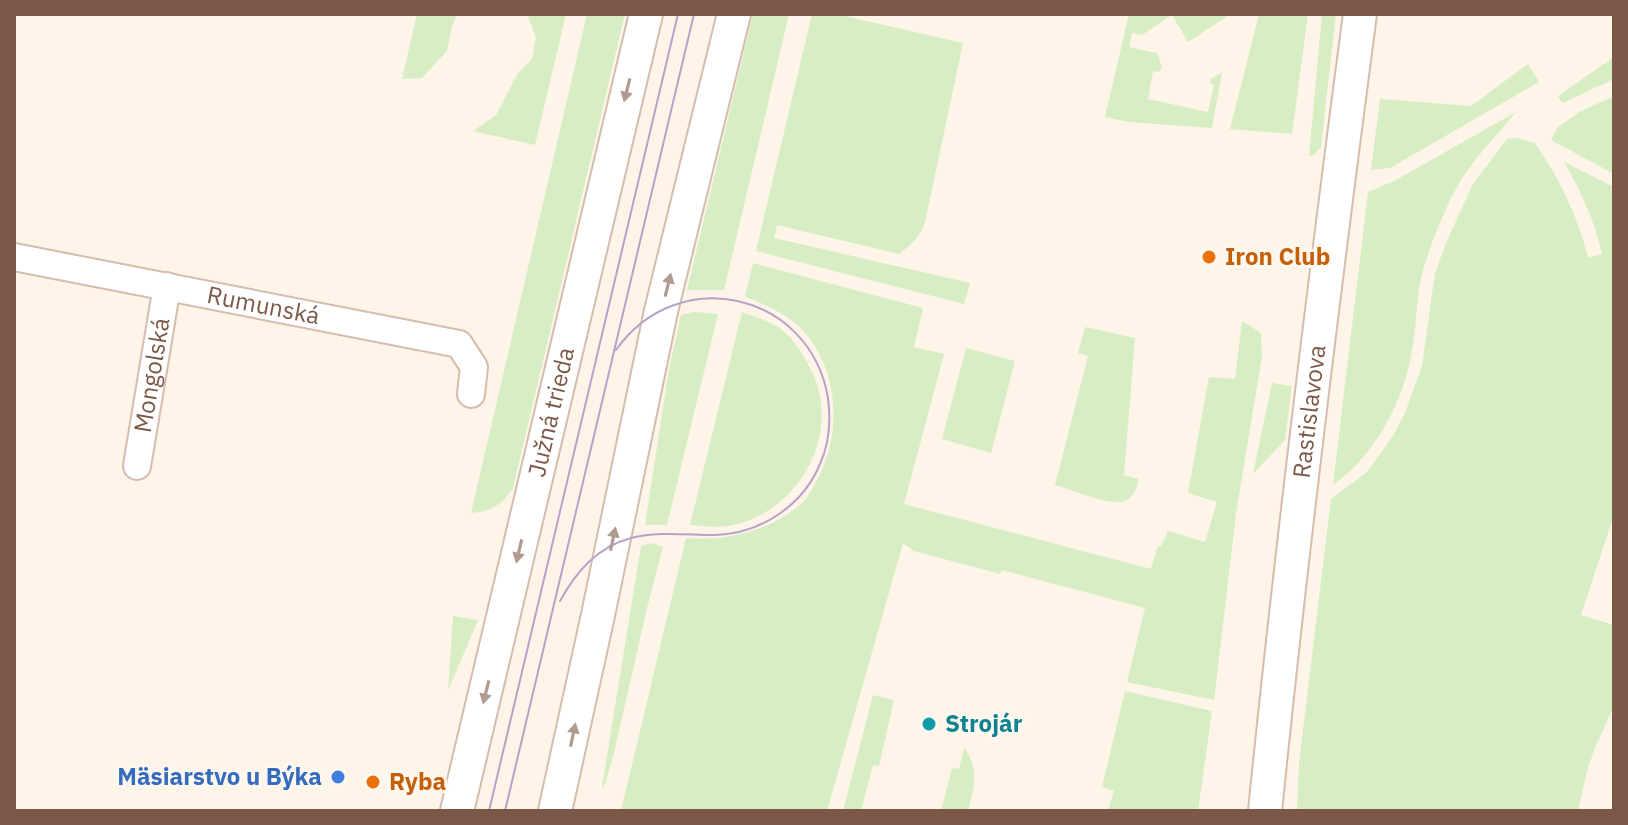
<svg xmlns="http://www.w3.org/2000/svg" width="1628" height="825" font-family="'IBM Plex Sans',sans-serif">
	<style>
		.green { fill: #d7eec4 }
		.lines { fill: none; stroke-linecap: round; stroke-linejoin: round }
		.minor-casing { stroke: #d4bdae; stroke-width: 30 }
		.tertiary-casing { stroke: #d4bdae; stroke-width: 36 }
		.minor { stroke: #fff; stroke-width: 26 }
		.tertiary { stroke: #fff; stroke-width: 32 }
		.tram { stroke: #b7a3ca; stroke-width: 2 }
		.oneway { fill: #b09b91 }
		.food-dot { fill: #e8710a; stroke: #fff8f0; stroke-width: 3 }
		.culture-dot { fill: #0f9aa8; stroke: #fff8f0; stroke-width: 3 }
		.shop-dot { fill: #3f7fe0; stroke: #fff8f0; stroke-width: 3 }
		.labels { text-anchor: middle; stroke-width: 6; stroke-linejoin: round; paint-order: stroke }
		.food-label { font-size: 24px; font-weight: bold; fill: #c56008; stroke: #fff8f0; text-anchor: start }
		.street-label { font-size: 24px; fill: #7b5848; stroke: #fff8f0 }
		.culture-label { font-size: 24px; font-weight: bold; fill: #0d838f; stroke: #fff8f0; text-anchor: start }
		.shop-label { font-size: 24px; font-weight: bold; fill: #366cbe; stroke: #fff8f0; text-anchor: end }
	</style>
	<rect width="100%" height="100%" fill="#fef4e7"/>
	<!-- green -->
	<path class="green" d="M417,14H457L452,26L447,51L422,78L402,79Z
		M527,14H566L535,145L473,131L496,115L518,73L532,59L536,37Z
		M587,14H625L513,488C504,504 489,512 471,513Z
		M753,14H789L724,290H687Z
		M812,14H836L963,43L925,222C920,237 912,244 899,254L777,225L774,238L970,283L964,304L756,251Z
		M1129,14H1231L1188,42L1172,15L1142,35L1132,33L1129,47L1157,53L1162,67L1159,72L1153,71L1148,99L1208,112L1214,85L1210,83L1211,79L1222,72L1212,128L1129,122L1105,117Z
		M1259,14H1308L1292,134L1230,129Z
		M1322,14H1336L1321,147L1314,155L1309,156Z
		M1614,57V79L1562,103L1558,96Z
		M1528,64L1539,82L1390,168L1371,170L1380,99L1471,106Z
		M1614,96V174L1551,140L1557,128L1581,111Z
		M1516,112C1499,133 1480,152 1465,174C1449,197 1431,243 1423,270C1416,295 1417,324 1412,350C1404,401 1376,454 1333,485L1368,192L1396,180Z
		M1518,138L1535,143C1559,178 1578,216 1588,258L1602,254C1595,222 1581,191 1564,162L1614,187V515L1581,615L1614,625V706L1596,745L1587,771L1578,811H1297L1299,763L1331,499L1367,472L1393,436L1405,413L1422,366L1435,273L1446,243L1473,184L1507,139Z
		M753,263L923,308L914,347L944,354L904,504L1151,569L1157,548L1161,546L1168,531L1205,542L1217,502L1188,493L1209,377L1235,379L1242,321L1261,333L1262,356L1236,514L1214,700L1127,682L1145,608L1002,570L1000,574L914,551L903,543L827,811H621L686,538C726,541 768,532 800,505C809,497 815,484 820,474C841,430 838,374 807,335C792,316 767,305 745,297Z
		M694,312L718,314L667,525H645L669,369L681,315Z
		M742,312C755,317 770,321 781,329C795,339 806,359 813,374C842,438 795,516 727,526C715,528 702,526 690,525Z
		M1085,327L1135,338L1124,475L1139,479C1137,487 1134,497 1125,501C1112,507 1070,489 1055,485L1088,356L1078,353Z
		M966,348L1015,361L991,453L942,439Z
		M1272,383L1292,386L1285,440L1253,474Z
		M651,543L663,547L647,608L613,757L604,787H602L641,546Z
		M453,616L478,620L448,691Z
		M1125,691L1212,711L1198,811H1108L1114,791L1102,787Z
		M873,695L894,700L879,766L873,765L861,811H843Z
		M964,748C980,769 974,787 968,811H941L952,768L959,769Z"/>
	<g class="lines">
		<!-- minor casing -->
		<g class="minor-casing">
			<g id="minor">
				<path id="s1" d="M14,257L459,344L474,367L471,394"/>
				<path id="s2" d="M137,466L167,286"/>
			</g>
		</g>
		<!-- tertiary casing -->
		<g class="tertiary-casing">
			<g id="tertiary">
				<path id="s3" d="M457,811C521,546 582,279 646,14"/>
				<path d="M555,811L598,615L661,311L734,14"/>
				<path id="s4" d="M1265,811C1292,545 1325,279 1360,14"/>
			</g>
		</g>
		<!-- minor -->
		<use href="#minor" class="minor"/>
		<!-- tertiary -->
		<use href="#tertiary" class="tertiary"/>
		<!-- tram -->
		<path class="tram" d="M560,601C576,572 597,547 631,538C658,531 687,535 715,535C761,534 803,505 820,464C830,442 831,421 828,398C810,292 678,262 616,350
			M489,811L678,14
			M505,811L694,14"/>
	</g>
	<!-- one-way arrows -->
	<defs><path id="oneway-solid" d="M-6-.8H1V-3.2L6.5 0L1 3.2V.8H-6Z" transform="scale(2)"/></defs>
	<g class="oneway">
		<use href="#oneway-solid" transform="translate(627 90) rotate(104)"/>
		<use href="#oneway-solid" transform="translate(668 285) rotate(-76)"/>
		<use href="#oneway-solid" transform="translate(613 539) rotate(-78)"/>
		<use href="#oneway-solid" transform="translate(519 551) rotate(103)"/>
		<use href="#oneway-solid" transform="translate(486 692) rotate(104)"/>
		<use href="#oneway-solid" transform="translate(573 735) rotate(-78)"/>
	</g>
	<!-- markers -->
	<g class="food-dot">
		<circle cx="1209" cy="257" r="8"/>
		<circle cx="373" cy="782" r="8"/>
	</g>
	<circle class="culture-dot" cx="929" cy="724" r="8"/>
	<circle class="shop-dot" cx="338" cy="777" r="8"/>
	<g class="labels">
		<!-- food labels -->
		<g class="food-label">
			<text x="1225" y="265">Iron Club</text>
			<text x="389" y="790">Ryba</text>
		</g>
		<!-- street labels -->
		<g class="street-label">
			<text dy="8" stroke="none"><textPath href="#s1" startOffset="254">Rumunská</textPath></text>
			<text dy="8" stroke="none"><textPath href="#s2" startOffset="92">Mongolská</textPath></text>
			<text dy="8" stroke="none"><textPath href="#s3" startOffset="410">Južná trieda</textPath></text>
			<text dy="8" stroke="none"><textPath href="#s4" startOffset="402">Rastislavova</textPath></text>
		</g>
		<!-- culture labels -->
		<g class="culture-label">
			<text x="945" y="732">Strojár</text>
		</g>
		<!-- shop labels -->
		<g class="shop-label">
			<text x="322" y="785">Mäsiarstvo u Býka</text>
		</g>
	</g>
	<!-- border -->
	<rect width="1628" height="825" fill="none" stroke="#7b5848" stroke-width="32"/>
</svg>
